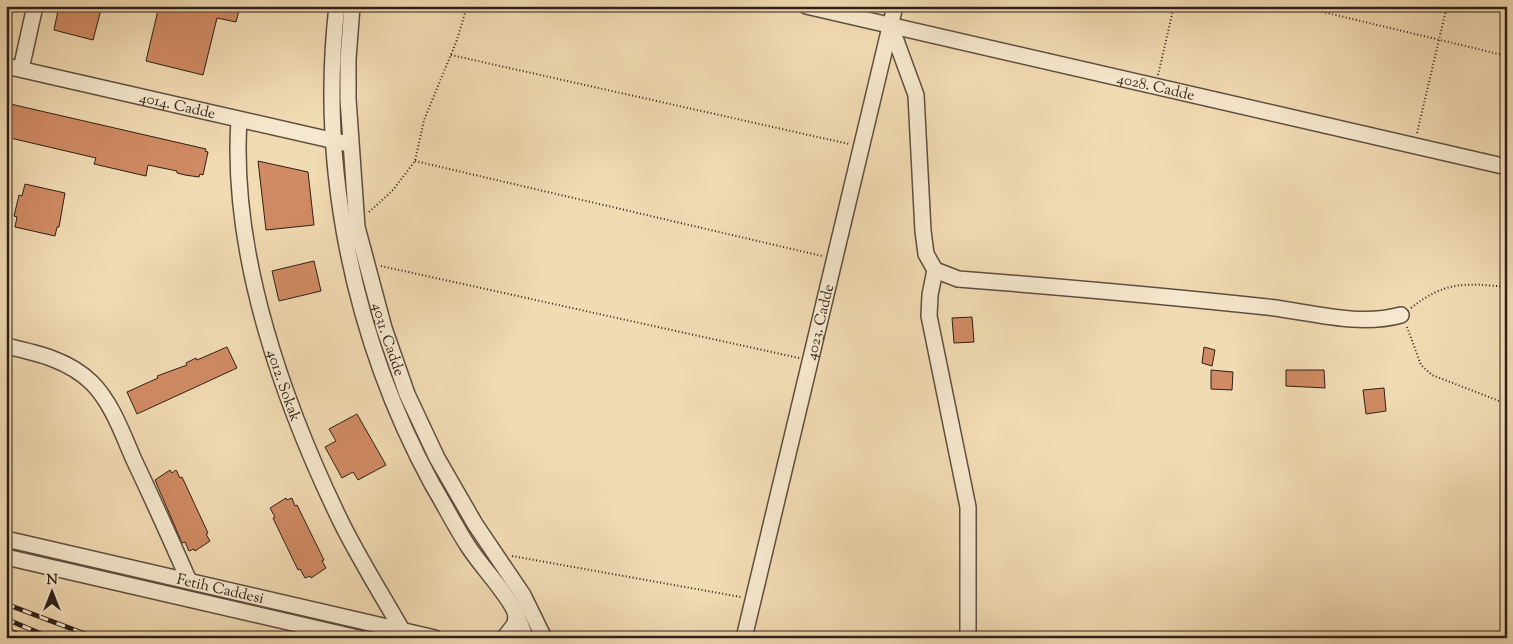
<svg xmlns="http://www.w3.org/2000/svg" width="1513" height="644" font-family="'Sorts Mill Goudy',serif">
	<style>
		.building { fill: #d18b64; stroke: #2e1f18 }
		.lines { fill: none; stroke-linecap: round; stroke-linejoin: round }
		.minor-casing { stroke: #5f4e3f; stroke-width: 18 }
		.path { stroke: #2e1f18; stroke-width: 2; stroke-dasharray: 1 2.5; stroke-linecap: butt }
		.minor { stroke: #f6e8ce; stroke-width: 15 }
		.rail-casing { stroke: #2e1f18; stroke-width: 5 }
		.rail { stroke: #f6e8ce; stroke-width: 3; stroke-dasharray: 9; stroke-linecap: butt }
		.labels { text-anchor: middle; stroke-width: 5; stroke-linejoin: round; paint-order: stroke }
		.street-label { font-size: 15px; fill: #2e1f18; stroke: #f6e8ce }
	</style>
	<rect width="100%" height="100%" fill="#f1dbb3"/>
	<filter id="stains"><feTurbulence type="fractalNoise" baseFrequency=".004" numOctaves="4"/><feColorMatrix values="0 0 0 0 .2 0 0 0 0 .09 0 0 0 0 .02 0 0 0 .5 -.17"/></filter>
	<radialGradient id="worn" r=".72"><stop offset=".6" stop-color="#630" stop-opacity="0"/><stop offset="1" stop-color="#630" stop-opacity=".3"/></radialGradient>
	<!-- building -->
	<path class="building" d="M59,6H102L93,40L54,30Z
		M159,6H240L236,22L217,18L203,75L146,61Z
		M6,103L206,149L205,151L208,152L203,175L200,174L199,177L185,175L177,173V171L148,165L146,176L94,164L96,158L6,137Z
		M258,161L308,172L314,225L266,230Z
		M25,184L65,193L59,227H57L55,236L15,227L17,217L14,216L19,195L22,196Z
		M314,261L321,291L279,301L272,271Z
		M972,317L974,342L954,343L952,318Z
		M227,347L237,368L137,414L127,392L158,378L157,376L187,365L186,363L196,358L197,360Z
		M1204,347L1215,350L1212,366L1202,363Z
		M1211,370L1233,372L1232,390L1211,389Z
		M1286,370H1324L1325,388L1286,386Z
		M1384,388L1386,411L1366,414L1363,390Z
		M357,414L386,465L358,480L353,472L342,478L325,447L336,441L329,429Z
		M170,470L172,473L176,470L180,478L182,477L208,533L206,534L210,541L195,551L194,549L189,551L185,542L182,543L155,480Z
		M286,498L287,500L292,498L295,506L297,505L324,560L322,561L326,568L311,578L310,576L305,578L300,569L298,570L273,518L275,517L270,508Z"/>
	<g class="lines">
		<!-- minor casing -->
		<g class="minor-casing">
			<g id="minor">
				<path d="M337,6C318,169 354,340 432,484C444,504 455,526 468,546C481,566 498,583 511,604C517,614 521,627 526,638"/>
				<path id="s1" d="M352,6L348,59V99L357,227L384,328L407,394L437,458L475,524L523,595L544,638"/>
				<path id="s2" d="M806,6L1507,167"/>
				<path d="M890,24L916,95L923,231L926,254L935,270L958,279C1061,287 1164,296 1267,307C1311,312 1358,327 1401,315"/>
				<path id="s3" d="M6,66L344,143"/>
				<path d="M21,69L35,6"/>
				<path id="s4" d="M239,120C230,254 284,405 342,524C360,560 382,595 402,630"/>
				<path d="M935,270L930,295L929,316L968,507V638"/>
				<path d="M6,346C37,353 69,360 92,383C112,403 123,435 134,460C153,500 171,540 189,581"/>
				<path id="s5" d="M6,539L435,638"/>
				<path d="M6,557L358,638"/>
				<path d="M504,638L515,624L516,615"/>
				<path id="s6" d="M744,638L895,6"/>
			</g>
		</g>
		<!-- path -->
		<path class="path" d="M1298,6L1507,56
			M451,55L849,144
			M1158,75L1174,6
			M1417,133L1447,6
			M415,161L822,256
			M369,212L393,190L415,161L424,120L457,40L467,6
			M381,266L799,358
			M1411,308C1445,281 1465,283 1507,287
			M1407,327L1421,365L1432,375L1507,404
			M512,556L741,597"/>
		<!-- minor -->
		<use href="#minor" class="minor"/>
		<!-- rail casing -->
		<g class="rail-casing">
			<path id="rail" d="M6,604L96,638
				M6,619L51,638
				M6,629L27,638"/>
		</g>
		<!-- rail -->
		<use href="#rail" class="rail"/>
	</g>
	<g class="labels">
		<!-- street labels -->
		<g class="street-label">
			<text dy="5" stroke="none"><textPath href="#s2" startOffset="359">4028. Cadde</textPath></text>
			<text dy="5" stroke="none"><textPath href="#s3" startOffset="176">4014. Cadde</textPath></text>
			<text dy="5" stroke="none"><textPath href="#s6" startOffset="325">4023. Cadde</textPath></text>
			<text dy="5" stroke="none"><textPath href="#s1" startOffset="338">4031. Cadde</textPath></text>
			<text dy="5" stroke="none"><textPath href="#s4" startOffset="271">4012. Sokak</textPath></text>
			<text dy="5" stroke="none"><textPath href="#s5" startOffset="220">Fetih Caddesi</textPath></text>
		</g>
	</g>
	<!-- margin -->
	<rect width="1513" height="644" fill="none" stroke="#f1dbb3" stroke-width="25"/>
	<rect x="8" y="8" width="1498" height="629" fill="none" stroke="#2e1f18" stroke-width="2.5"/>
	<rect x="12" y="12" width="1488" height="619" fill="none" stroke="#2e1f18"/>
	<!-- north arrow -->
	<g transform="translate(52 592)" stroke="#f6e8ce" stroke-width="4" paint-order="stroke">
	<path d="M0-4L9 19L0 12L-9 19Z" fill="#2e1f18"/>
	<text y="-8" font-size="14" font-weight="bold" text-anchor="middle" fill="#2e1f18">N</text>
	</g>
	<rect width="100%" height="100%" filter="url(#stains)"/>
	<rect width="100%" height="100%" fill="url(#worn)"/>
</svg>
